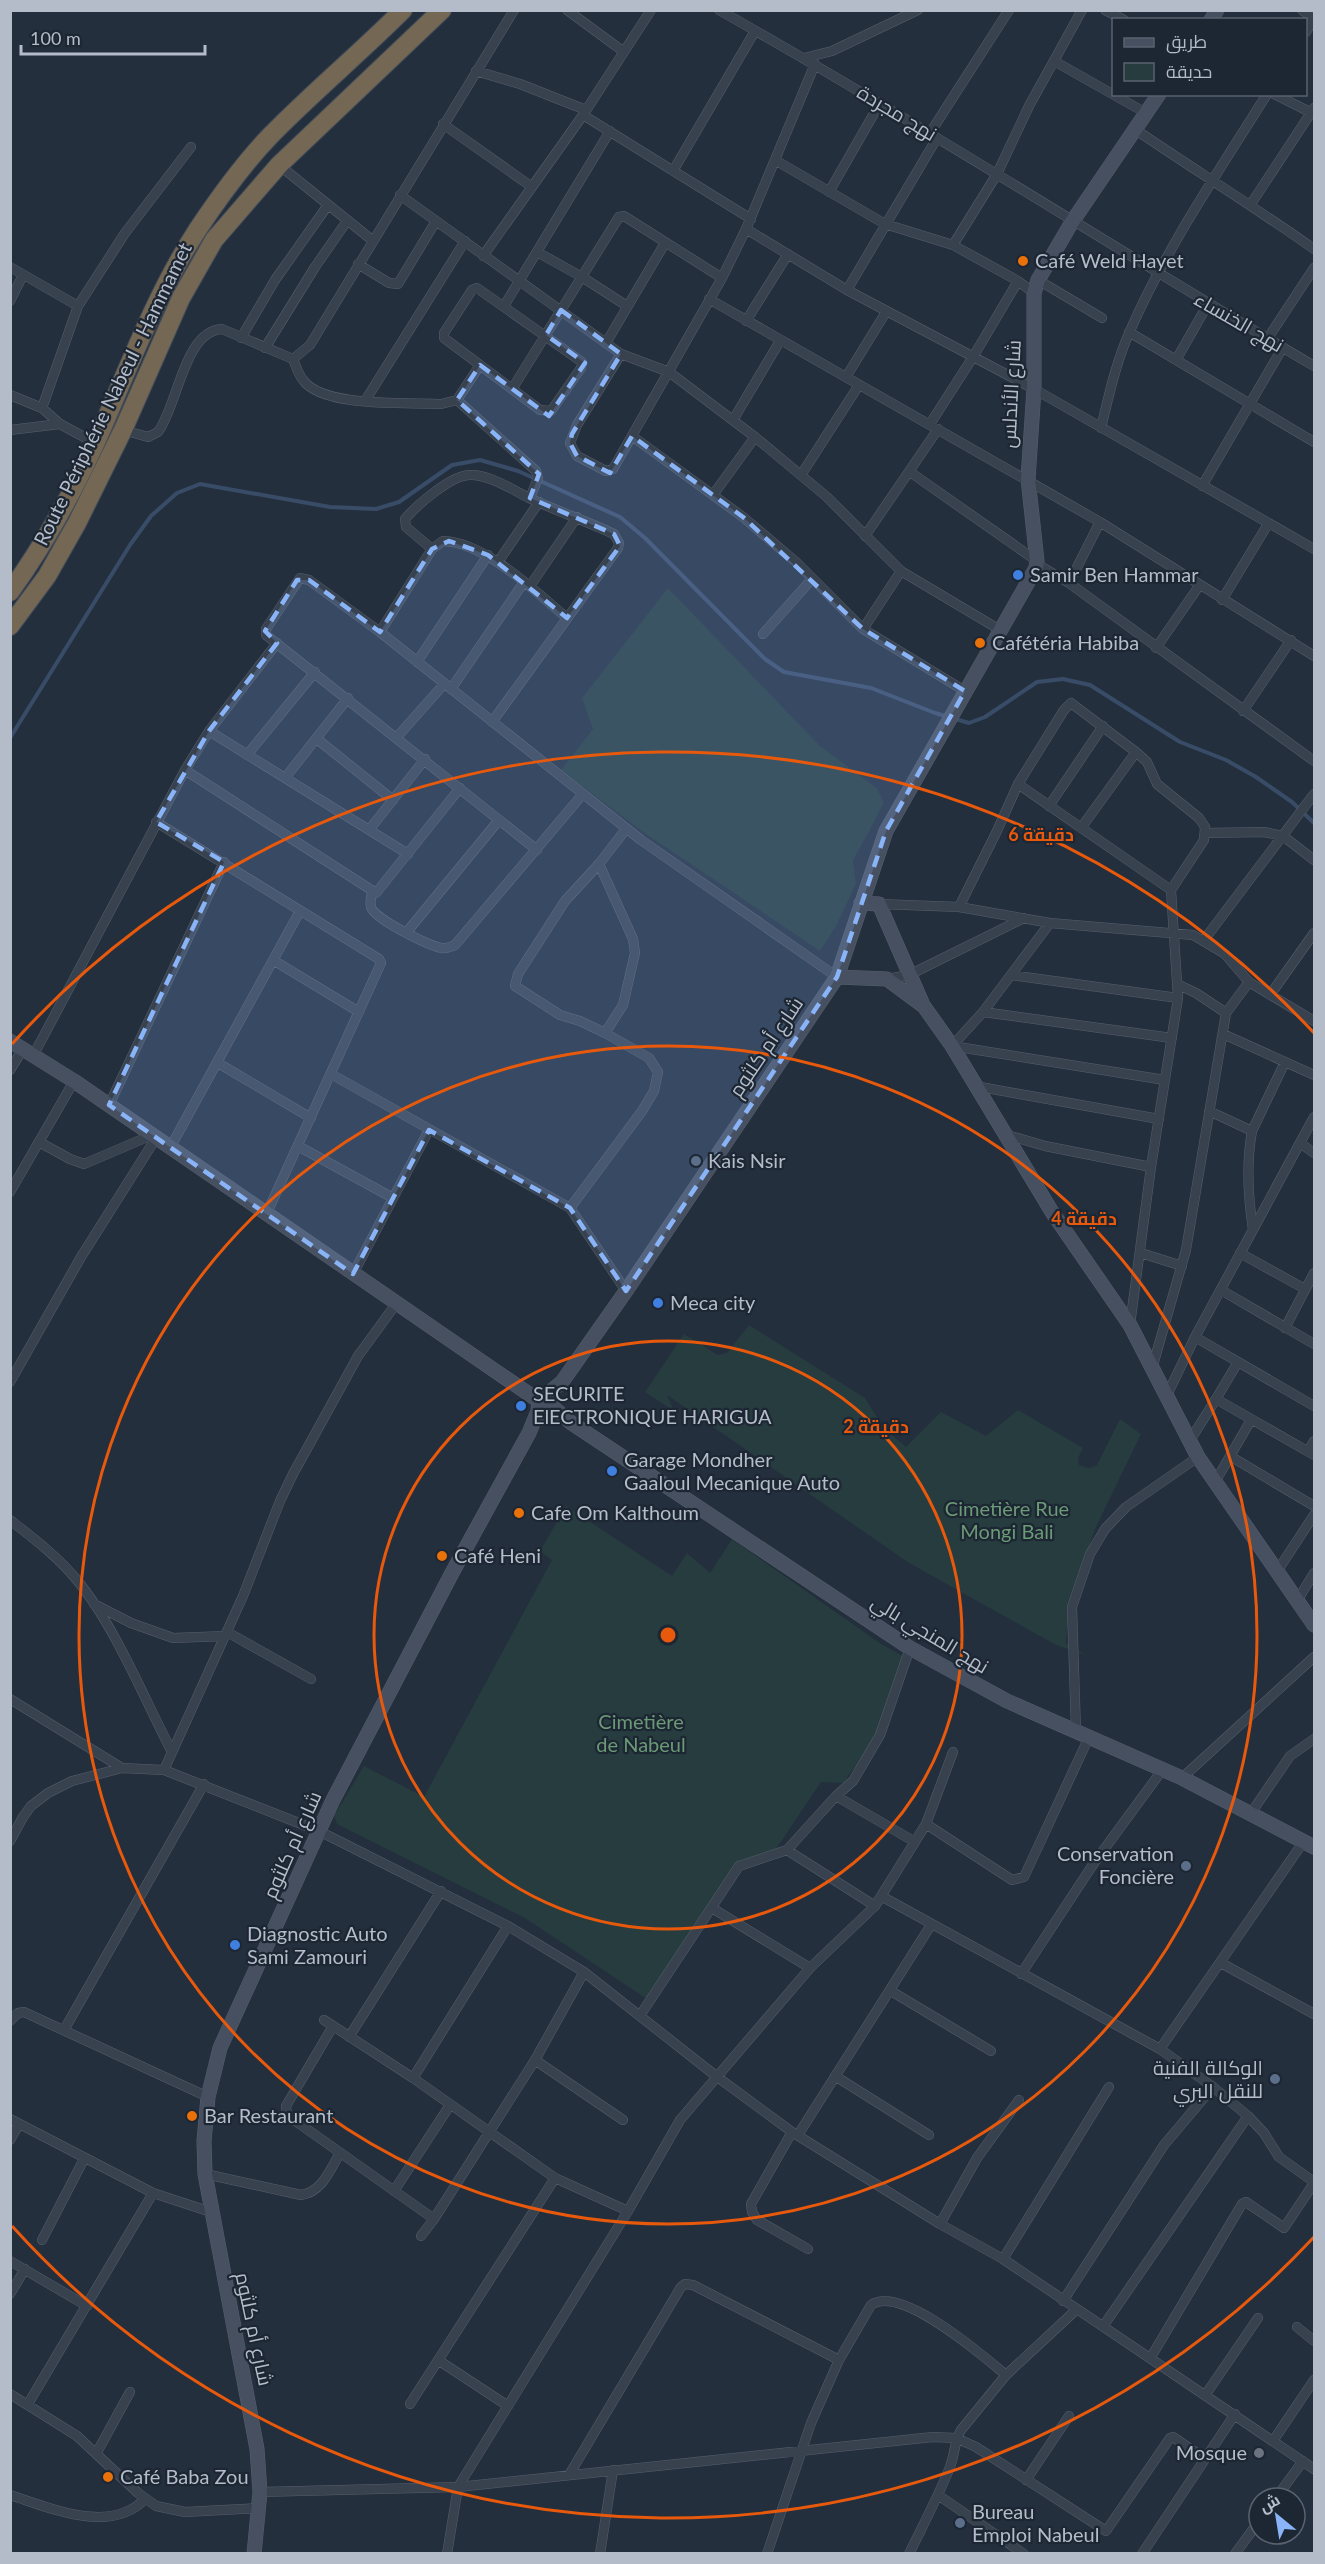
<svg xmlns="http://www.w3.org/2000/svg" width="1325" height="2564" font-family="Lato,Cairo,sans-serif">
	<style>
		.green { fill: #263c3f }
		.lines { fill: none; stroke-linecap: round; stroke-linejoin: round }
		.stream { stroke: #394c67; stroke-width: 4 }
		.street-casing { stroke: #565f6c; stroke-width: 10 }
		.secondary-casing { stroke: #565f6c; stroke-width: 15 }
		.highway-casing { stroke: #434c59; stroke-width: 20 }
		.street { stroke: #38414e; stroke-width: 9 }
		.secondary { stroke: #465061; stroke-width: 14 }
		.highway { stroke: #746855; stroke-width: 18 }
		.marked { fill: #8ab4f8; fill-opacity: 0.2; stroke: #8ab4f8; stroke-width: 4.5; stroke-dasharray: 12 8; stroke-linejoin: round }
		.ring { fill: none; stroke: #e8590c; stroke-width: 3 }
		.food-dot { fill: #e8710a; stroke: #1d2633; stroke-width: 2 }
		.shop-dot { fill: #3f7fe0; stroke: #1d2633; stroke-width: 2 }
		.service-dot { fill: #5c6f8a; stroke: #1d2633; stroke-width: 2 }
		.worship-dot { fill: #6b7280; stroke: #1d2633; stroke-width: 2 }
		.labels { text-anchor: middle; stroke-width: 4.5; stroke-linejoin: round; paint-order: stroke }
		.street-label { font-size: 20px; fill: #b4bcc9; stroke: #1d2633 }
		.poi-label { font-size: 20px; fill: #b4bcc9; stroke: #1d2633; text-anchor: start }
		.park-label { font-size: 20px; fill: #6b9a76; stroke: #1d2633 }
		.centre { fill: #e8590c; stroke: #1d2633; stroke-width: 3 }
		.ring-label { font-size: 18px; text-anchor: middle; font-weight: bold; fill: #e8590c; stroke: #1d2633; stroke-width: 4.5; stroke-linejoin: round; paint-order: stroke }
	</style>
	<rect width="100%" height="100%" fill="#242f3e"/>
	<!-- green -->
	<path class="green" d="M668,588L820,746L877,788L884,803L853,861L856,884L836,926L820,951L646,834L561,770L593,729L582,698Z
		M749,1325L865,1398L883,1427L906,1447L941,1412L986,1436L1018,1410L1083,1448L1078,1458L1079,1465L1089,1468L1097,1465L1120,1419L1141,1434L1096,1527L1070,1600L1066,1643L1086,1655L1056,1645L909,1563L667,1395L674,1411L645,1392L684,1334L718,1355L727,1353Z
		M566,1506L672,1576L687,1553L710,1573L732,1539L881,1644L905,1657L874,1745L847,1777L848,1783L821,1782L774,1852L740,1860L650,2001L525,1918L337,1824L334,1816L364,1766L424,1797L552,1560L540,1551Z"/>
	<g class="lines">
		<!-- stream -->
		<path class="stream" d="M10,738L130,545L151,516L177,493L200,484L330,507L376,509L399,502L452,465L480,460L518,471L620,517L645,538L765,659L784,672L871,688L935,713L969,723L985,717L1037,682L1063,679L1090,685L1180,742L1226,760L1256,777L1292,802L1314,823"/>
		<!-- street casing -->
		<g class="street-casing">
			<path id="street" d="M567,10L624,52
				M719,10C921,124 1115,249 1314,366
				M1105,10L1124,20
				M1302,10L1314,19
				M1306,32L1314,18
				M804,58L832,51L918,10
				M1054,61L1146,113
				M476,71L520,84L586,110
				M1274,94L1314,114
				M583,115L751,219
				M443,124L532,187
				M1136,130C1195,170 1256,208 1314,249
				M930,133L1009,10
				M775,160L885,224L953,245L1018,281L1034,293
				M279,165L372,240
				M673,171L755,31
				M829,192L880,103
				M400,195L621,354L669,372L755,437L827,497L901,571L1000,630
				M1251,204L1314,108
				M746,229L847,290L1034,389L1314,549
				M953,245L997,174L1029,106L1082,10
				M537,252L582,277L627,306
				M483,256L583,115L651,10
				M358,264L389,283L398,284L436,221
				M10,267L78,306L42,408L60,424L95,443
				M1038,280L1102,318
				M477,288L582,362L581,368L551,411L540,410L444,338V333L472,290Z
				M847,290L937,138
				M709,299L1100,522L1314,656
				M10,301L23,275
				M78,306L125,233L191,147
				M504,306L610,131
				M746,321L788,254
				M1129,332L1314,442
				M241,338L275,280L328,205
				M1268,338L1314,268
				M606,343L665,243
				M265,348L315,267L347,221
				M621,354L577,425L570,443L577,456L606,471L613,469L722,278L746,229L815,64
				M293,359C296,366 298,374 303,380C323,408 408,402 441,404L457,400L480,365
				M1176,360L1208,304
				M846,377L886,312
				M512,389L619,217L624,216L722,278
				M10,395L42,408
				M457,400L536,471L538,478L530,498
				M365,401L465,241
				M733,420L780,341
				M930,424L973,357L1018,281
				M1101,428C1109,395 1116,362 1130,331C1166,248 1219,171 1267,94
				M10,430L60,424
				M123,430L148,437L158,432C178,405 184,331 222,329L293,359L310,345L514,10
				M632,436L743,517L796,562L863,629L965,691
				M910,472L1037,561
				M801,475L859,385
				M1202,486L1283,347
				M713,495L755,437
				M865,536L938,429
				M432,549L406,527L405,519C417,505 450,476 469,475C489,474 511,489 529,498C557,511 586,521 614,534L619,543L618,548L492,722
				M498,562L539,502
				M1037,564L1069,583L1314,761
				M1069,583L1100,522
				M530,586L577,517
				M1222,600L1268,524
				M863,629L901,571
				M380,632L432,549L443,541C485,542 536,592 567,618
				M763,634L812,579
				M1156,648L1199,586
				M417,662L488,555
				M451,689L524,582
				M1243,711L1291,640
				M209,731L408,854
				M397,737L444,684
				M317,739L393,800
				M247,755L315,672
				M185,770L376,893L460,788
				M285,778L348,698
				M1018,784L1171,890L1178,998L1151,1167L1130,1325
				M1049,806L1103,726
				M156,822L379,959L381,963L266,1215
				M1081,828L1136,752
				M369,830L425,759
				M1206,833L1264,832L1283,836L1314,860
				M537,850L266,635V629L300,578L309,580L380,632L641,840L837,977
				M372,892C371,896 370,902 371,907C374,919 428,945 441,948C447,949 450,947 455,945L582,795
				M879,904L959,907L1050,923L1193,935L1225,954L1249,982L1314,1021
				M959,907L996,833L1018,784L1064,710L1071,703L1136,752L1147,762L1157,784L1199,818L1205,827L1204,840L1171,890
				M406,933L499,820
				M1204,940L1314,794
				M273,960L359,1012
				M1011,975L1178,998
				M887,979L909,975L1024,918
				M1177,984L1196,993L1226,1013
				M1270,995L1314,933
				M983,1012L1172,1038
				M605,1033L580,1021L560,1015L515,986L518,974L565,901L599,864L626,829
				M1223,1034L1314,1075
				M952,1046L1165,1080
				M952,1046L983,1012L1050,923
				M33,1056L185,770L209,731L277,643
				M218,1063L311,1118
				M10,1070L23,1049
				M331,1074L570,1208L626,1291
				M975,1086L1159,1119
				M109,1105L224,862
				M1209,1111L1252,1131L1285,1062
				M1252,1131C1246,1164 1248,1197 1253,1230
				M1004,1134L1045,1146L1151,1167
				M39,1142L70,1159L84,1164L152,1135
				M1300,1143L1314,1153
				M298,1146L393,1198
				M170,1148L300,911
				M10,1192L74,1081
				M570,1208L642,1111L654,1091L658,1072L649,1058L605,1033L623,1005L635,953L633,939L599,864
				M1141,1253L1182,1266
				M1240,1253L1305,1289
				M353,1274L429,1130
				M1221,1290L1314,1344
				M1285,1328L1314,1273
				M1195,1337L1314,1406
				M1153,1365L1186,1250L1226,1013L1249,982
				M10,1382L81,1257L156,1138
				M1167,1395L1195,1337L1314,1117
				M1216,1399L1238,1362
				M1189,1442L1216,1399L1314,1455
				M1308,1451L1314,1441
				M1230,1456L1314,1506
				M1215,1482L1251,1420
				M10,1520C33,1538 57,1556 76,1579C114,1624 144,1698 172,1752
				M1276,1573L1314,1515
				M1297,1601L1314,1573
				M94,1604L131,1623L173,1638L225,1636
				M227,1632L311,1679
				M10,1699L122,1768
				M1076,1731L1072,1607L1090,1554L1105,1529L1126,1507L1198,1457
				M164,1770L243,1596L280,1501L293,1474L358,1356L396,1304
				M1182,1778L1314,1657
				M836,1796L915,1842
				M1251,1813L1290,1756L1314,1739
				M926,1824L1012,1880L1024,1877L1089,1737
				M10,1841L23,1817L31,1806L48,1793L72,1781L122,1768L164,1770L319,1831L508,1926L584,1972L716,2076L792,2132L940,2224L1003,2259L1314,2469
				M787,1850L875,1906
				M881,1896L1160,2049L1213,2087L1248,2116L1264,2133L1279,2157L1314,2182
				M712,1908L810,1968
				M1221,1963L1314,2014
				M1021,1974L1094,1863L1163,1769
				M891,1991L991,2051
				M641,2014L739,1866L787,1850L836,1796L853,1781L880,1735L910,1648
				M324,2020L413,2078L555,2178L628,2211
				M10,2021L18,2013L24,2012L208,2097
				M333,2026L286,2106L287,2115L434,2219
				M64,2030L204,1784
				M349,2037L441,1891
				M1160,2049L1304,1841
				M535,2060L623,2120
				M835,2076L929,2135
				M413,2078L508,1926
				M10,2119L153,2193L211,2212
				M792,2132L751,2204L752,2212L757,2220L808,2249
				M798,2135L931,1925
				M10,2140L19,2124
				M205,2174L301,2195C322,2192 330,2170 340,2153
				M394,2191L450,2105
				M940,2224L977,2158L1019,2100
				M421,2236L434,2219L535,2060L584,1972
				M42,2240L84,2159
				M1003,2259L1109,2087
				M10,2261L87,2306
				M10,2294L25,2269
				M1063,2301L1164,2145L1213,2087
				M1104,2325L1248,2116
				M1297,2327L1314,2341
				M1151,2357L1242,2204L1246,2202L1284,2228L1314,2183
				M438,2360L508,2406
				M10,2394L77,2436L138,2493L156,2506L185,2512L259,2508
				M1206,2394L1258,2318
				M28,2404L153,2193
				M410,2404L555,2178
				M1273,2441L1314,2380
				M96,2454L130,2392
				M569,2475L681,2287L685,2284L693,2285L839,2360
				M1026,2480L1069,2416
				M260,2492L458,2487L933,2437L956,2438L976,2447L1106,2531L1170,2438L1173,2437L1204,2458
				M10,2495C51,2508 110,2535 145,2499
				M938,2495L1024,2554
				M1276,2498L1303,2461
				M447,2554L458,2487L628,2211L680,2120L810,1968L875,1906L926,1824L953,1752
				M600,2554L613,2470
				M767,2554L811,2423L839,2360L871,2305C901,2284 983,2356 1006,2375
				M909,2554C923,2525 938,2497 950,2467C955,2454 954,2442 961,2430L1006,2375L1076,2310
				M1142,2554L1235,2414
				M1235,2554L1259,2521"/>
		</g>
		<!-- secondary casing -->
		<g class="secondary-casing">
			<path id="secondary" d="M1211,20L1217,10
				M861,903L879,904L923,1005L952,1046L1052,1212L1130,1325L1198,1457L1314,1625
				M837,977L887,979L922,1005
				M10,1041L74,1081L539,1401
				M544,1399H548L553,1406L552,1411L547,1415L538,1411L539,1401L562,1382L626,1291L837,977L886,831L1036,568L1037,561L1028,479L1034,389V293L1038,280L1072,222L1159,94
				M553,1407L570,1422L910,1648L1007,1701L1182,1778L1314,1847
				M254,2554L260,2492L257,2449L205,2174L204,2141L208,2097L220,2048L333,1800L452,1573L529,1433L538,1411"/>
		</g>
		<!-- highway casing -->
		<g class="highway-casing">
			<path id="highway" d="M10,592C44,545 72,494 96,442C128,370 155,295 198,229C220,196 243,164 271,135C313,92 360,53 403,10
				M10,626L47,576L77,523L123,430L181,298L214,240L279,165L442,10"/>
		</g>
		<!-- street -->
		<use href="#street" class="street"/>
		<!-- secondary -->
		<use href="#secondary" class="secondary"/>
		<!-- highway -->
		<use href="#highway" class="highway"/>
	</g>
	<!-- marked area -->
	<path class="marked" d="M561,310L621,354L572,434L570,443L577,456L610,473L632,436L743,517L863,629L965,691L886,831L837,977L626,1291L570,1208L429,1130L353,1274L109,1105L224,862L156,822L209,731L277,643L265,631L297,580H309L380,632L432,549L449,541L488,555L567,618L620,546L614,534L530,498L539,474L457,400L480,365L549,416L585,363L546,335Z"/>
	<!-- distance rings -->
	<g class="ring">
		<circle cx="668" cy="1635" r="294"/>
		<circle cx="668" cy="1635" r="589"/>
		<path d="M1314 2237A883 883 0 0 1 12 2226M12 1044A883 883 0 0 1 1314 1033"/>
	</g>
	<!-- markers -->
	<g class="food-dot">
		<circle cx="1023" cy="261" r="6"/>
		<circle cx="980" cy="643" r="6"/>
		<circle cx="519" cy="1513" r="6"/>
		<circle cx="442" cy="1556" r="6"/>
		<circle cx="192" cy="2116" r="6"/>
		<circle cx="108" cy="2477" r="6"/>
	</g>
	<g class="shop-dot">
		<circle cx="1018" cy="575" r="6"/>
		<circle cx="658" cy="1303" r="6"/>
		<circle cx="521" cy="1406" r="6"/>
		<circle cx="612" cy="1471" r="6"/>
		<circle cx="235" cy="1945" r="6"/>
	</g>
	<g class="service-dot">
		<circle cx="696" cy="1161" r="6"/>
		<circle cx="1186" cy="1866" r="6"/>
		<circle cx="1275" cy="2079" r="6"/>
		<circle cx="960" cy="2523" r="6"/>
	</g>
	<circle class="worship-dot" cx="1259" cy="2453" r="6"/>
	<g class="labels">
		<!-- street labels -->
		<g class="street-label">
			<text transform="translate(897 113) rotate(31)" y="7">نهج مجردة</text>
			<text transform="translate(1239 322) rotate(30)" y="7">نهج الخنساء</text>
			<text transform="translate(113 394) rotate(-64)" y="7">Route Périphérie Nabeul - Hammamet</text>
			<text transform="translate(1011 394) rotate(-87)" y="7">شارع الأندلس</text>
			<text transform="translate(766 1047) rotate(-56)" y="7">شارع أم كلثوم</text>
			<text transform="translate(930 1634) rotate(31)" y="7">نهج المنجي بالي</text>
			<text transform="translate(292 1845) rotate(-66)" y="7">شارع أم كلثوم</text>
			<text transform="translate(254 2329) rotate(78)" y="7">شارع أم كلثوم</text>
		</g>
		<!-- poi labels -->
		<g class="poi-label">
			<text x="1035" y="268">Café Weld Hayet</text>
			<text x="1030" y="582">Samir Ben Hammar</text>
			<text x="992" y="650">Cafétéria Habiba</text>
			<text x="708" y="1168">Kais Nsir</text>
			<text x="670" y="1310">Meca city</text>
			<text x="533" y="1401">SECURITE<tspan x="533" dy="23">ElECTRONIQUE HARIGUA</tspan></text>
			<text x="624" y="1467">Garage Mondher<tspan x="624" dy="23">Gaaloul Mecanique Auto</tspan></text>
			<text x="531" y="1520">Cafe Om Kalthoum</text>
			<text x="454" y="1563">Café Heni</text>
			<text x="1174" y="1861" text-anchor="end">Conservation<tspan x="1174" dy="23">Foncière</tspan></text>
			<text x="247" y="1941">Diagnostic Auto<tspan x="247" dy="23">Sami Zamouri</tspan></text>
			<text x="1263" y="2075" text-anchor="end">الوكالة الفنية<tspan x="1263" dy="23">للنقل البري</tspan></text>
			<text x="204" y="2123">Bar Restaurant</text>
			<text x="1247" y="2460" text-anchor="end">Mosque</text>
			<text x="120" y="2484">Café Baba Zou</text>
			<text x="972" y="2519">Bureau<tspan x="972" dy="23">Emploi Nabeul</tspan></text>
		</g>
		<!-- park labels -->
		<g class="park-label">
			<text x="1007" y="1516">Cimetière Rue<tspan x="1007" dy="23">Mongi Bali</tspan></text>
			<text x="641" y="1729">Cimetière<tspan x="641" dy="23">de Nabeul</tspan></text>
		</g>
	</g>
	<circle cx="668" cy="1635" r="9" class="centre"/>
	<g class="ring-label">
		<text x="1041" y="841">6 دقيقة</text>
		<text x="1084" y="1225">4 دقيقة</text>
		<text x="876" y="1433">2 دقيقة</text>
	</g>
	<!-- border -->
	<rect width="1325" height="2564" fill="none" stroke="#b4bcc9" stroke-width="24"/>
	<!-- legend -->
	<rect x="1112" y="18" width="195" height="78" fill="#1d2633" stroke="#59626f" stroke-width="1.5"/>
	<rect x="1124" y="38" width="30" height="9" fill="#465061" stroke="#59626f" stroke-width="1.5"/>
	<text x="1166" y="48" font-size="18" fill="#b4bcc9">طريق</text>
	<rect x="1124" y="63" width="30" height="18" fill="#263c3f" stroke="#59626f" stroke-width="1.5"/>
	<text x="1166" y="78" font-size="18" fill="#b4bcc9">حديقة</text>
	<!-- north arrow -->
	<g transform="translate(1277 2516) rotate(330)"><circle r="28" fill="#1d2633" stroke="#59626f" stroke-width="1.5"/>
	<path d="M0-4.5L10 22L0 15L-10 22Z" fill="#8ab4f8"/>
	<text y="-9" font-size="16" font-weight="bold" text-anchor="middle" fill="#b4bcc9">ش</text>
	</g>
	<!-- scale -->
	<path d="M21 45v9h184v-9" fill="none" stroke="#b4bcc9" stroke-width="3"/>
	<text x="30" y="45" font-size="18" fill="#b4bcc9" stroke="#1d2633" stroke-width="4.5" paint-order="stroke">100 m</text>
</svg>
